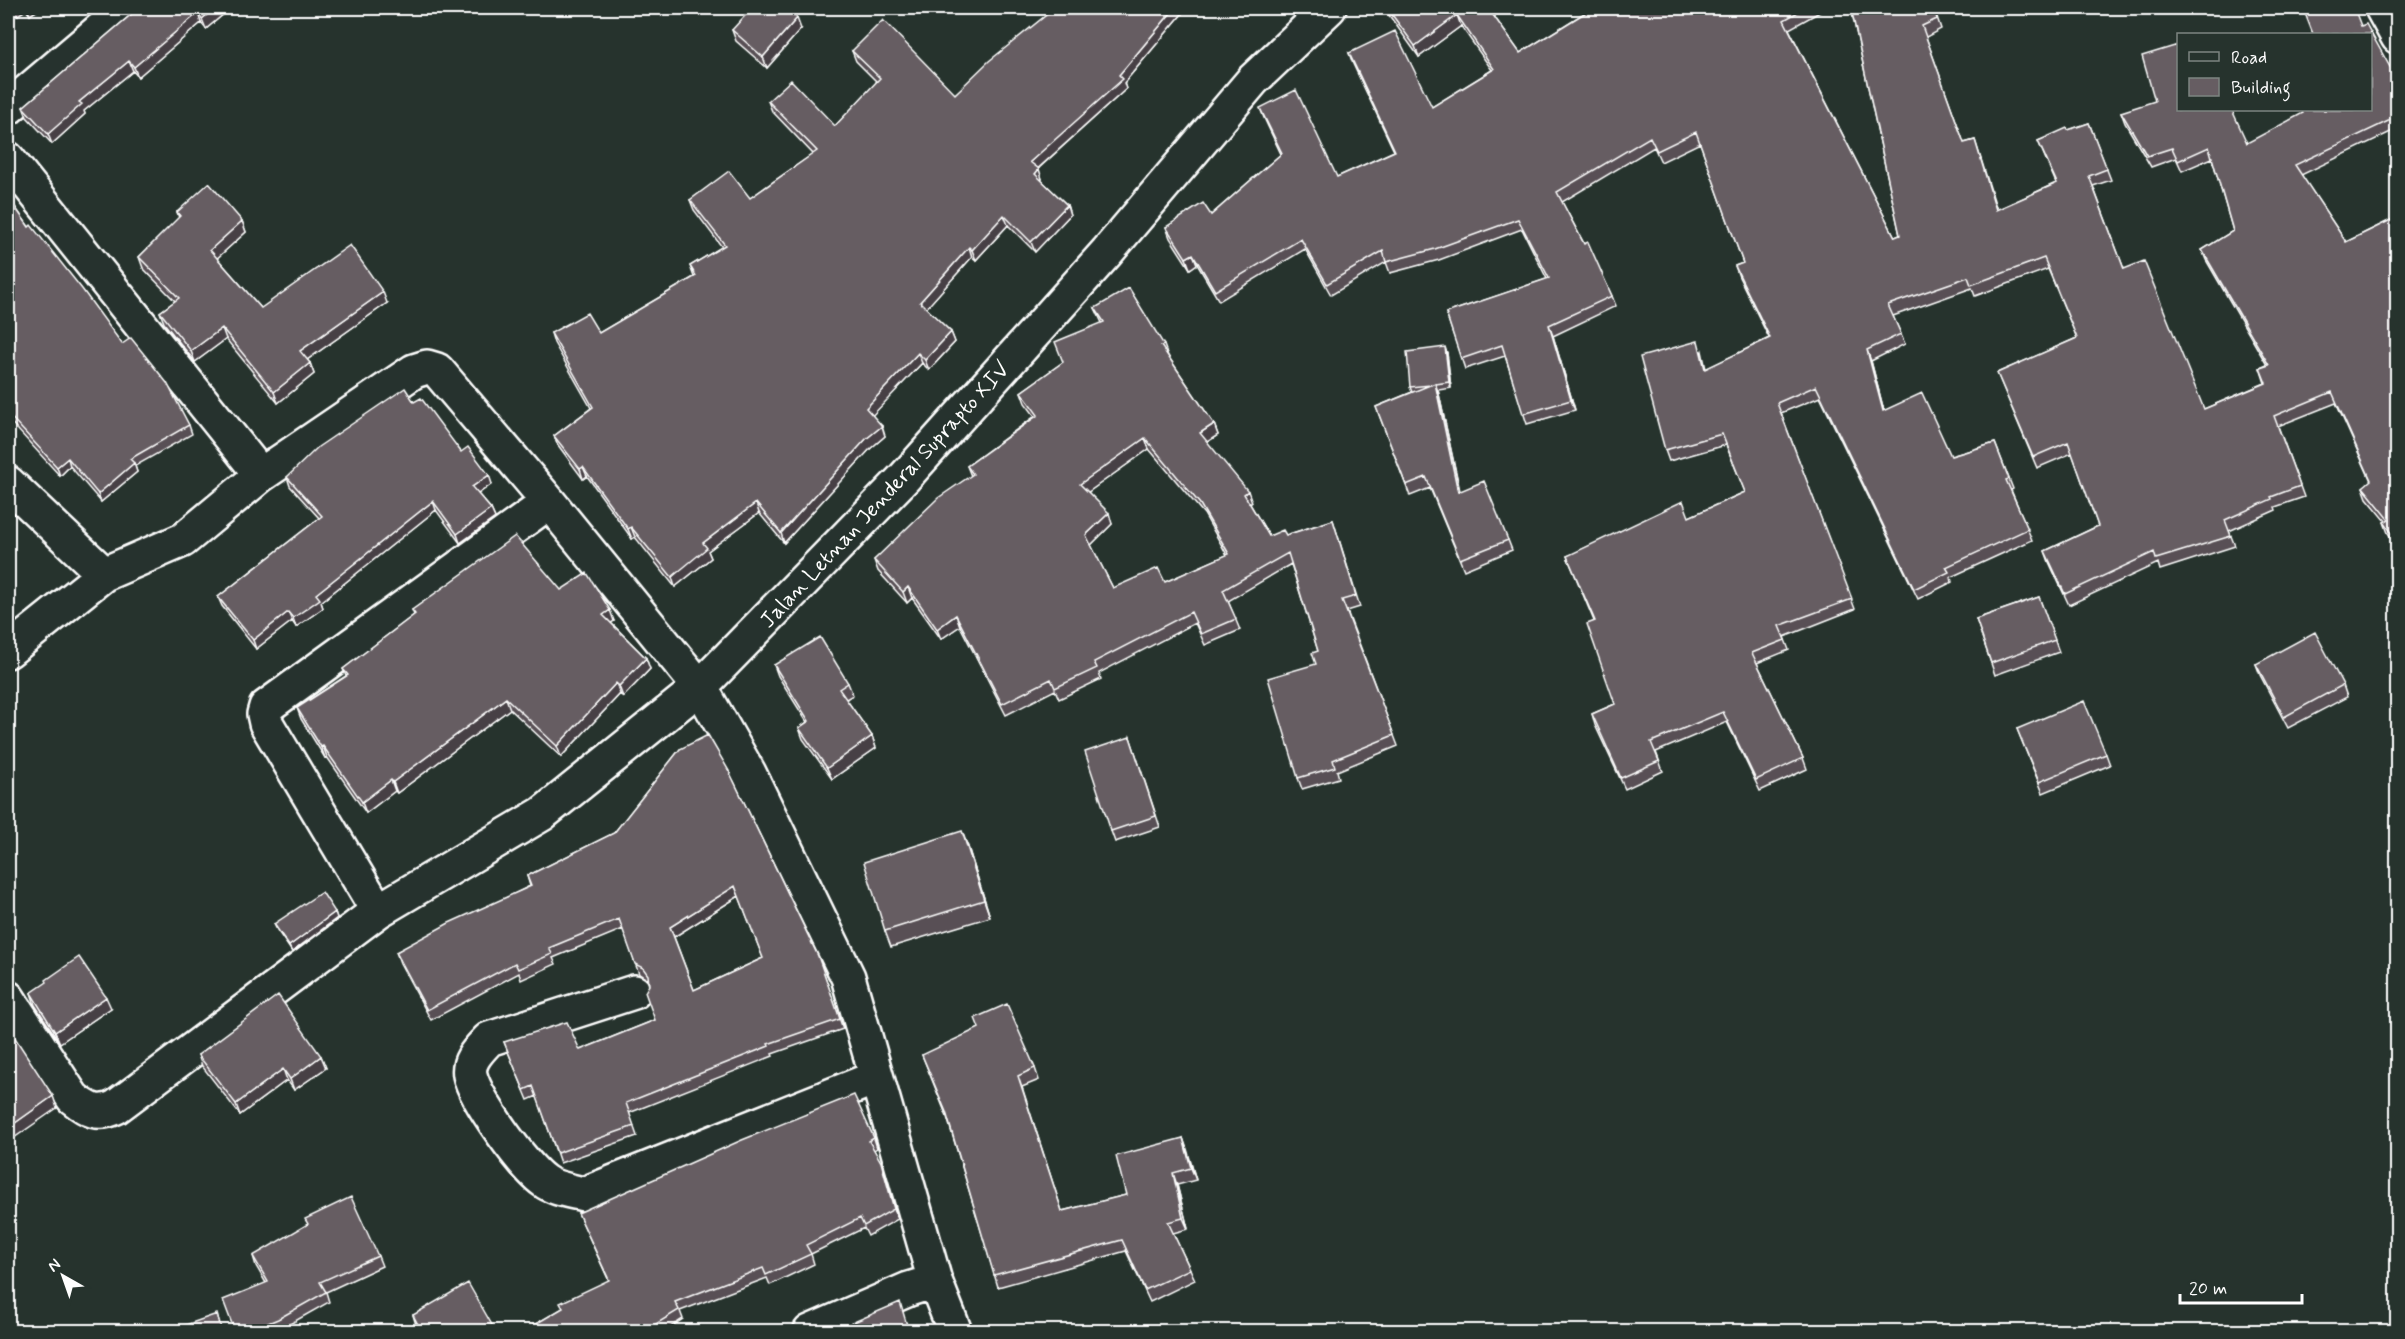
<svg xmlns="http://www.w3.org/2000/svg" width="2405" height="1339" font-family="Mynerve,sans-serif">
	<style>
		.lines { fill: none; stroke-linecap: round; stroke-linejoin: round }
		.street-casing { stroke: #fff; stroke-width: 38 }
		.street { stroke: #26332d; stroke-width: 33 }
		.wall { fill: #585054; stroke: #fff; stroke-width: 1.5; fill-rule: evenodd }
		.shaded-wall { fill: #474145; stroke: #fff; stroke-width: 1.5 }
		.building { fill: #665d62; stroke: #fff; stroke-width: 1.5; fill-rule: evenodd }
		.labels { text-anchor: middle; stroke-width: 4.5; stroke-linejoin: round; paint-order: stroke }
		.street-label { font-size: 22px; fill: #fff; stroke: #26332d }
	</style>
	<rect width="100%" height="100%" fill="#26332d"/>
	<filter id="ink" filterUnits="userSpaceOnUse"><feTurbulence type="fractalNoise" baseFrequency=".0167" numOctaves="2"/><feDisplacementMap in="SourceGraphic" scale="12" xChannelSelector="R" yChannelSelector="G"/><feConvolveMatrix kernelMatrix="1 2 1 2 8 2 1 2 1" color-interpolation-filters="sRGB"/></filter>
	<g filter="url(#ink)">
		<g class="lines">
			<!-- street casing -->
			<g class="street-casing">
				<path id="street" d="M2382,8L2398,37
					M8,108L126,8
					M8,159L261,475
					M8,483L104,574L183,540L261,475L414,371L427,367L437,370L549,502L702,690L749,773L848,977L935,1281L955,1332
					M8,651L104,574
					M378,911L266,723L264,714L266,707L549,502
					M634,992L489,1039C480,1049 467,1060 470,1075C475,1099 524,1167 544,1181C554,1189 572,1191 584,1194L875,1078
					M8,998L73,1098C88,1110 98,1116 116,1107L378,911L542,814L700,687L904,478L1107,252L1253,80L1329,8
					M810,1332L909,1289L935,1281"/>
			</g>
			<!-- street -->
			<use href="#street" class="street"/>
		</g>
		<!-- wall -->
		<path class="wall" d="M8,8H41L30,15L26,10L8,21Z
			M231,8L206,29L201,23L138,77L133,71L84,111L85,114L52,144L27,117L23,107L134,12Z
			M1055,8H1187L1124,83L1126,89L1038,169L1042,179L1041,180L1067,205L1070,215L1035,252L1008,225L976,260L972,257L926,308L951,332L955,342L929,370L922,363L872,415L885,436L870,449L784,543L759,513L708,551L711,558L675,587L635,537L632,539L587,476L583,479L558,445L554,436L591,408L554,343L551,333H599L694,277L690,266L722,247L694,210L690,200L750,198L813,154L772,111L768,101L835,126L877,82L856,61L852,51L955,94Z
			M1384,8H1488L1520,53L1586,12L1583,8H1827L1789,29L1895,237L1900,235L1851,8H1934L1941,29L1926,37L1964,143L1975,140L1997,210L2056,183L2038,141L2089,123L2111,180L2093,186L2124,269L2204,409L2265,383L2260,368L2267,365L2206,260L2202,250L2233,231L2212,158L2182,171L2176,158L2151,167L2125,123L2121,112L2178,110L2247,143L2370,110L2361,26L2390,67L2397,73V129L2301,175L2346,242L2397,217V546L2388,533L2384,522L2386,521L2367,498L2363,487L2371,481L2336,403L2278,426L2304,497L2275,507L2276,510L2229,531L2235,546L2160,570L2158,563L2069,605L2049,562L2045,551L2098,526L2072,453L2037,468L1997,373L2077,338L2048,269L1975,296L1972,288L1893,316L1905,344L1871,361L1884,411L1951,456L1995,443L2013,489L2011,490L2032,540L1951,577L1952,582L1918,599L1820,397L1781,413L1855,609L1784,637L1789,650L1757,663L1803,758L1807,769L1760,791L1727,722L1656,752L1663,771L1625,789L1595,725L1592,714L1615,704L1594,621L1567,556L1689,517L1745,492L1726,445L1669,461L1665,450L1702,351L1706,369L1769,338L1739,277L1735,266L1743,263L1700,143L1661,162L1654,147L1562,202L1612,296L1616,306L1553,336L1575,410L1527,424L1505,356L1465,369L1446,313L1547,279L1522,229L1439,260L1390,273L1386,262L1331,295L1305,249L1219,301L1197,264L1190,269L1170,238L1166,227L1211,215L1281,154L1264,118L1260,108L1337,177L1394,151L1353,64L1349,53L1432,107L1492,70L1461,26L1419,57L1386,11Z
			M1979,8H1988L1980,11Z
			M801,29L767,68L736,41L732,30Z
			M8,197L29,227L122,344L189,425L192,434L135,466L137,472L101,502L70,466L60,476L8,419Z
			M177,212L242,221L246,232L217,258L261,308L387,303L307,360L310,363L314,374L278,403L226,339L195,362L164,323L160,312L175,301L143,268L139,257L179,218Z
			M1095,308L1164,345L1168,356L1214,424L1218,435L1207,442L1252,502L1250,504L1269,536L1286,535L1333,520L1360,607L1347,611L1398,746L1337,771L1339,778L1302,789L1298,778L1318,651L1291,564L1228,601L1240,630L1205,645L1195,623L1099,673L1101,679L1059,699L1055,690L1006,715L960,626L941,639L912,598L907,603L878,571L874,560L971,476L967,466L1035,416L1025,403L1021,392L1063,362L1102,323ZM1149,449L1204,514L1227,555L1165,582L1113,588L1091,545L1112,524L1088,492Z
			M1447,353L1451,388L1438,390L1460,491L1508,540L1512,550L1464,570L1430,488L1410,496L1376,407L1412,392L1410,387Z
			M414,402L492,484L478,494L491,509L495,518L460,543L436,510L321,602L323,608L296,627L292,621L256,649L222,606L218,597L319,518L290,486L287,477Z
			M561,590L614,621L611,623L646,658L650,669L623,697L620,694L561,757L510,709L397,793L395,791L366,813L327,757L325,758L301,719L297,708L346,676L343,669L414,615L412,610Z
			M2039,597L2059,652L1995,675L1976,619Z
			M2256,664L2343,685L2347,697L2288,728L2260,675Z
			M774,665L848,683L853,695L846,699L872,736L876,748L832,779L803,739L799,728L807,722L778,676Z
			M2017,729L2106,754L2110,765L2043,793Z
			M1130,737L1160,827L1115,842L1111,831Z
			M680,749L818,956L843,1029L772,1054L773,1056L629,1113L637,1136L560,1163L537,1096L528,1100L504,1042L580,1050L655,1020L648,981L647,979L639,974L623,929L553,958L556,964L521,980L519,973L431,1020L400,963L396,952L530,886L527,876L614,833ZM739,896L763,958L694,990L674,937Z
			M968,847L990,917L891,947L885,931Z
			M335,912L337,918L292,952L277,930L274,924Z
			M31,993L111,1008L60,1043L35,1005Z
			M198,1055L321,1056L326,1068L294,1090L287,1080L240,1115L202,1066Z
			M922,1055L1035,1068L1039,1080L1022,1087L1062,1211L1126,1195L1183,1138L1196,1180L1177,1185L1188,1229L1173,1233L1190,1269L1195,1280L1150,1302L1126,1251L998,1287L947,1117Z
			M874,1138L877,1148L874,1150L884,1172L898,1219L868,1236L864,1228L811,1254L814,1264L770,1285L767,1278L680,1311L683,1319L663,1332H522L609,1281L578,1213Z
			M253,1256H378L382,1266L326,1292L329,1302L281,1329L276,1332H235L266,1283L256,1266Z
			M413,1315L496,1332H420L416,1325Z"/>
		<!-- shaded-wall -->
		<path class="shaded-wall" d="M27,8H41L30,15Z
			M215,8H231L206,29L202,19Z
			M1175,8H1187L1124,83L1126,89L1034,172L1030,162L1119,75Z
			M198,13L201,23L138,77L134,67Z
			M1457,15L1461,26L1419,57L1415,46Z
			M797,18L801,29L767,68L763,57Z
			M129,61L133,71L84,111L85,114L52,144L48,134L79,102Z
			M1039,169L1042,179L1039,184L1035,174Z
			M1067,205L1070,215L1035,252L1031,242Z
			M1004,215L1008,225L976,260L972,250Z
			M242,221L246,232L214,261L210,250Z
			M969,247L972,257L923,312L920,302Z
			M1193,254L1197,264L1190,269L1186,258Z
			M383,292L387,303L304,362L300,351Z
			M1549,325L1553,336L1575,410L1571,400Z
			M222,328L226,339L195,362L191,351Z
			M951,332L955,342L929,370L925,360Z
			M1445,347L1447,353L1451,388L1449,382Z
			M1867,350L1871,361L1887,422L1883,411Z
			M918,353L922,363L870,418L866,408Z
			M310,363L314,374L278,403L274,392Z
			M1435,383L1439,394L1462,502L1458,492Z
			M1214,424L1218,435L1204,444L1200,433Z
			M882,426L885,436L870,449L784,543L781,533L866,439Z
			M1145,438L1149,449L1084,495L1080,484Z
			M68,458L70,466L60,476L57,467Z
			M134,463L137,472L101,502L98,494Z
			M583,467L587,476L583,479L580,469Z
			M489,475L492,484L475,496L472,487Z
			M1248,491L1252,502L1248,505L1244,494Z
			M433,501L436,510L321,602L323,608L296,627L293,618L316,594Z
			M756,503L759,513L708,551L711,558L675,587L672,577L703,543Z
			M491,509L495,518L460,543L457,534Z
			M1109,513L1112,524L1090,546L1086,535Z
			M631,527L635,537L632,539L628,529Z
			M908,587L912,598L907,603L903,592Z
			M610,610L614,621L607,626L603,615Z
			M288,612L292,621L256,649L253,640Z
			M956,615L960,626L941,639L937,629Z
			M646,658L650,669L623,697L619,686Z
			M616,683L620,694L561,757L557,746Z
			M506,698L510,709L397,793L393,782Z
			M872,736L876,748L832,779L827,768Z
			M323,746L327,757L325,758L321,747Z
			M391,780L395,791L366,813L362,802Z
			M962,831L968,847L990,917L984,900Z
			M735,886L739,896L674,937L670,927Z
			M335,912L337,918L292,952L289,946Z
			M106,997L111,1008L60,1043L55,1032Z
			M321,1056L326,1068L294,1090L290,1079Z
			M283,1069L287,1080L240,1115L236,1104Z
			M53,1096L57,1108L8,1142V1128Z
			M1183,1138L1187,1149L1196,1180L1191,1168Z
			M881,1162L884,1172L898,1219L894,1209Z
			M1173,1173L1177,1185L1188,1229L1183,1218Z"/>
		<!-- building -->
		<path class="building" d="M136,8H215L202,19L198,13L134,67L129,61L79,102L82,104L48,134L23,107L134,12Z
			M752,8H785L797,18L763,57L732,30Z
			M1055,8H1175L1119,75L1123,79L1030,162L1039,169L1035,174L1067,205L1031,242L1004,215L972,250L969,247L920,302L951,332L925,360L918,353L866,408L882,426L866,439L781,533L756,503L703,543L707,548L672,577L631,527L628,529L583,467L580,469L554,436L593,407L551,333L587,313L599,333L696,276L690,266L725,245L690,200L729,171L750,198L817,151L768,101L791,80L835,126L880,78L852,51L883,20L955,94L989,61Z
			M1387,8H1488L1520,53L1588,11L1586,8H1805L1784,20L1895,237L1900,235L1851,8H1934L1937,19L1922,26L1964,143L1975,140L1996,210L2057,183L2038,141L2067,128L2068,130L2089,123L2107,169L2089,176L2124,269L2144,261L2204,409L2266,383L2260,368L2269,365L2202,250L2233,231L2209,147L2178,161L2172,148L2147,156L2121,112L2155,101L2142,56L2178,45V110H2232L2247,143L2303,113L2301,110H2370V34H2313L2303,8H2354L2361,26L2366,24L2390,67L2394,65L2397,73V117L2295,165L2346,242L2397,217V540L2384,522L2389,519L2363,487L2371,480L2332,392L2274,416L2300,486L2271,497L2272,499L2225,520L2231,536L2156,559L2154,552L2065,594L2045,551L2098,526L2068,442L2033,457L1997,373L2077,338L2044,258L1971,285L1968,277L1888,305L1901,334L1867,350L1883,411L1922,393L1951,456L1995,443L2009,479L2006,480L2028,529L1946,567L1949,572L1914,589L1816,386L1777,403L1852,599L1779,626L1785,640L1752,653L1803,758L1756,780L1723,712L1651,742L1659,761L1621,778L1592,714L1615,704L1587,624L1595,621L1567,556L1683,501L1689,517L1745,492L1722,434L1665,450L1640,357L1698,341L1705,369L1770,338L1735,266L1743,263L1696,132L1657,151L1650,137L1557,192L1584,244L1588,242L1612,296L1549,325L1571,400L1523,414L1502,345L1461,359L1446,313L1549,278L1518,219L1435,249L1386,262L1383,251L1327,284L1301,239L1215,291L1193,254L1186,258L1166,227L1203,203L1211,215L1282,153L1260,108L1296,90L1337,177L1395,151L1349,53L1395,31L1432,107L1494,69L1457,15L1415,46Z
			M209,183L242,221L210,250L261,308L350,245L383,292L300,351L310,363L274,392L222,328L191,351L160,312L179,298L139,257L180,216L177,212Z
			M8,197L29,227L31,225L82,289L122,344L131,338L167,383L189,425L130,459L134,463L98,494L68,458L57,467L8,414Z
			M1129,288L1164,345L1161,346L1214,424L1200,433L1248,491L1244,494L1269,536L1283,530L1286,535L1333,520L1356,596L1342,600L1394,735L1333,760L1335,767L1298,778L1268,678L1316,664L1312,653L1318,651L1288,553L1223,590L1236,619L1201,634L1191,612L1094,662L1097,668L1055,688L1051,679L1002,704L956,615L937,629L908,587L903,592L874,560L938,498L973,474L967,466L1038,415L1021,392L1063,362L1055,342L1104,322L1095,308ZM1145,438L1200,504L1229,554L1165,582L1158,568L1113,588L1086,535L1109,513L1080,484Z
			M1445,347L1449,382L1436,384L1435,383L1431,385L1410,387L1407,352Z
			M1435,383L1458,492L1484,481L1508,540L1460,559L1426,477L1406,485L1376,407Z
			M405,388L414,402L421,398L461,452L468,447L489,475L472,487L491,509L457,534L433,501L316,594L320,599L293,618L288,612L253,640L218,597L322,516L287,477L318,447Z
			M515,536L561,590L587,573L610,610L603,615L646,658L619,686L616,683L557,746L506,698L393,782L391,780L362,802L323,746L321,747L297,708L348,675L343,669L415,614L412,610Z
			M2039,597L2055,640L1991,663L1976,619Z
			M2315,632L2343,685L2284,717L2256,664Z
			M820,637L848,683L839,689L872,736L827,768L799,728L809,721L774,665Z
			M2084,701L2106,754L2039,782L2017,729Z
			M708,735L729,771L818,956L840,1019L768,1044L769,1046L626,1103L634,1126L557,1153L533,1086L524,1090L504,1042L567,1022L580,1050L655,1020L645,992L649,985L648,975L643,968L635,964L619,919L549,948L552,954L518,969L515,963L427,1010L396,952L449,923L531,886L527,876L614,833L680,749ZM735,886L763,958L694,990L670,927Z
			M1130,737L1156,816L1111,831L1085,752Z
			M962,831L984,900L885,931L864,862Z
			M322,892L335,912L289,946L274,924Z
			M79,957L106,997L55,1032L31,993L47,982L46,980Z
			M278,995L321,1056L290,1079L283,1069L236,1104L198,1055Z
			M1007,1004L1035,1068L1018,1076L1062,1211L1126,1195L1116,1156L1183,1138L1191,1168L1173,1173L1183,1218L1168,1222L1190,1269L1145,1290L1122,1240L994,1275L946,1112L922,1055L979,1028L975,1018Z
			M8,1027L53,1096L8,1128Z
			M854,1095L874,1138L869,1141L881,1162L894,1209L864,1226L860,1218L806,1245L811,1254L766,1275L763,1268L675,1302L679,1310L643,1332H522L563,1308L560,1303L609,1280L578,1213L742,1140Z
			M351,1197L378,1256L320,1282L326,1292L278,1319L246,1332H235L223,1300L268,1282L253,1256L308,1224L305,1219Z
			M468,1283L496,1332H422L413,1315Z
			M900,1302L909,1332H831Z
			M217,1314L222,1332H166Z
			M1155,1326L1157,1332H1144Z"/>
	</g>
	<g class="labels">
		<!-- street labels -->
		<g class="street-label">
			<text transform="translate(884 494) rotate(-47)" y="8">Jalan Letnan Jenderal Suprapto XIV</text>
		</g>
	</g>
	<!-- margin -->
	<rect width="2405" height="1339" fill="none" stroke="#26332d" stroke-width="30"/>
	<rect x="15" y="15" width="2375" height="1309" fill="none" stroke="#fff" stroke-width="2" filter="url(#ink)"/>
	<!-- legend -->
	<rect x="2177" y="33" width="195" height="78" fill="#26332d" stroke="#7d8581" stroke-width="1.5"/>
	<rect x="2189" y="52" width="30" height="9" fill="#26332d" stroke="#7d8581" stroke-width="1.5"/>
	<text x="2231" y="63" font-size="18" fill="#ffffff">Road</text>
	<rect x="2189" y="78" width="30" height="18" fill="#665d62" stroke="#7d8581" stroke-width="1.5"/>
	<text x="2231" y="93" font-size="18" fill="#ffffff">Building</text>
	<!-- north arrow -->
	<g transform="translate(63 1276) rotate(320)" stroke="#26332d" stroke-width="4.5" paint-order="stroke">
	<path d="M0-4.5L10 22L0 15L-10 22Z" fill="#ffffff"/>
	<text y="-9" font-size="16" font-weight="bold" text-anchor="middle" fill="#ffffff">N</text>
	</g>
	<!-- scale -->
	<path d="M2180 1294v9h122v-9" fill="none" stroke="#ffffff" stroke-width="3"/>
	<text x="2189" y="1294" font-size="18" fill="#ffffff" stroke="#26332d" stroke-width="4.5" paint-order="stroke">20 m</text>
</svg>
